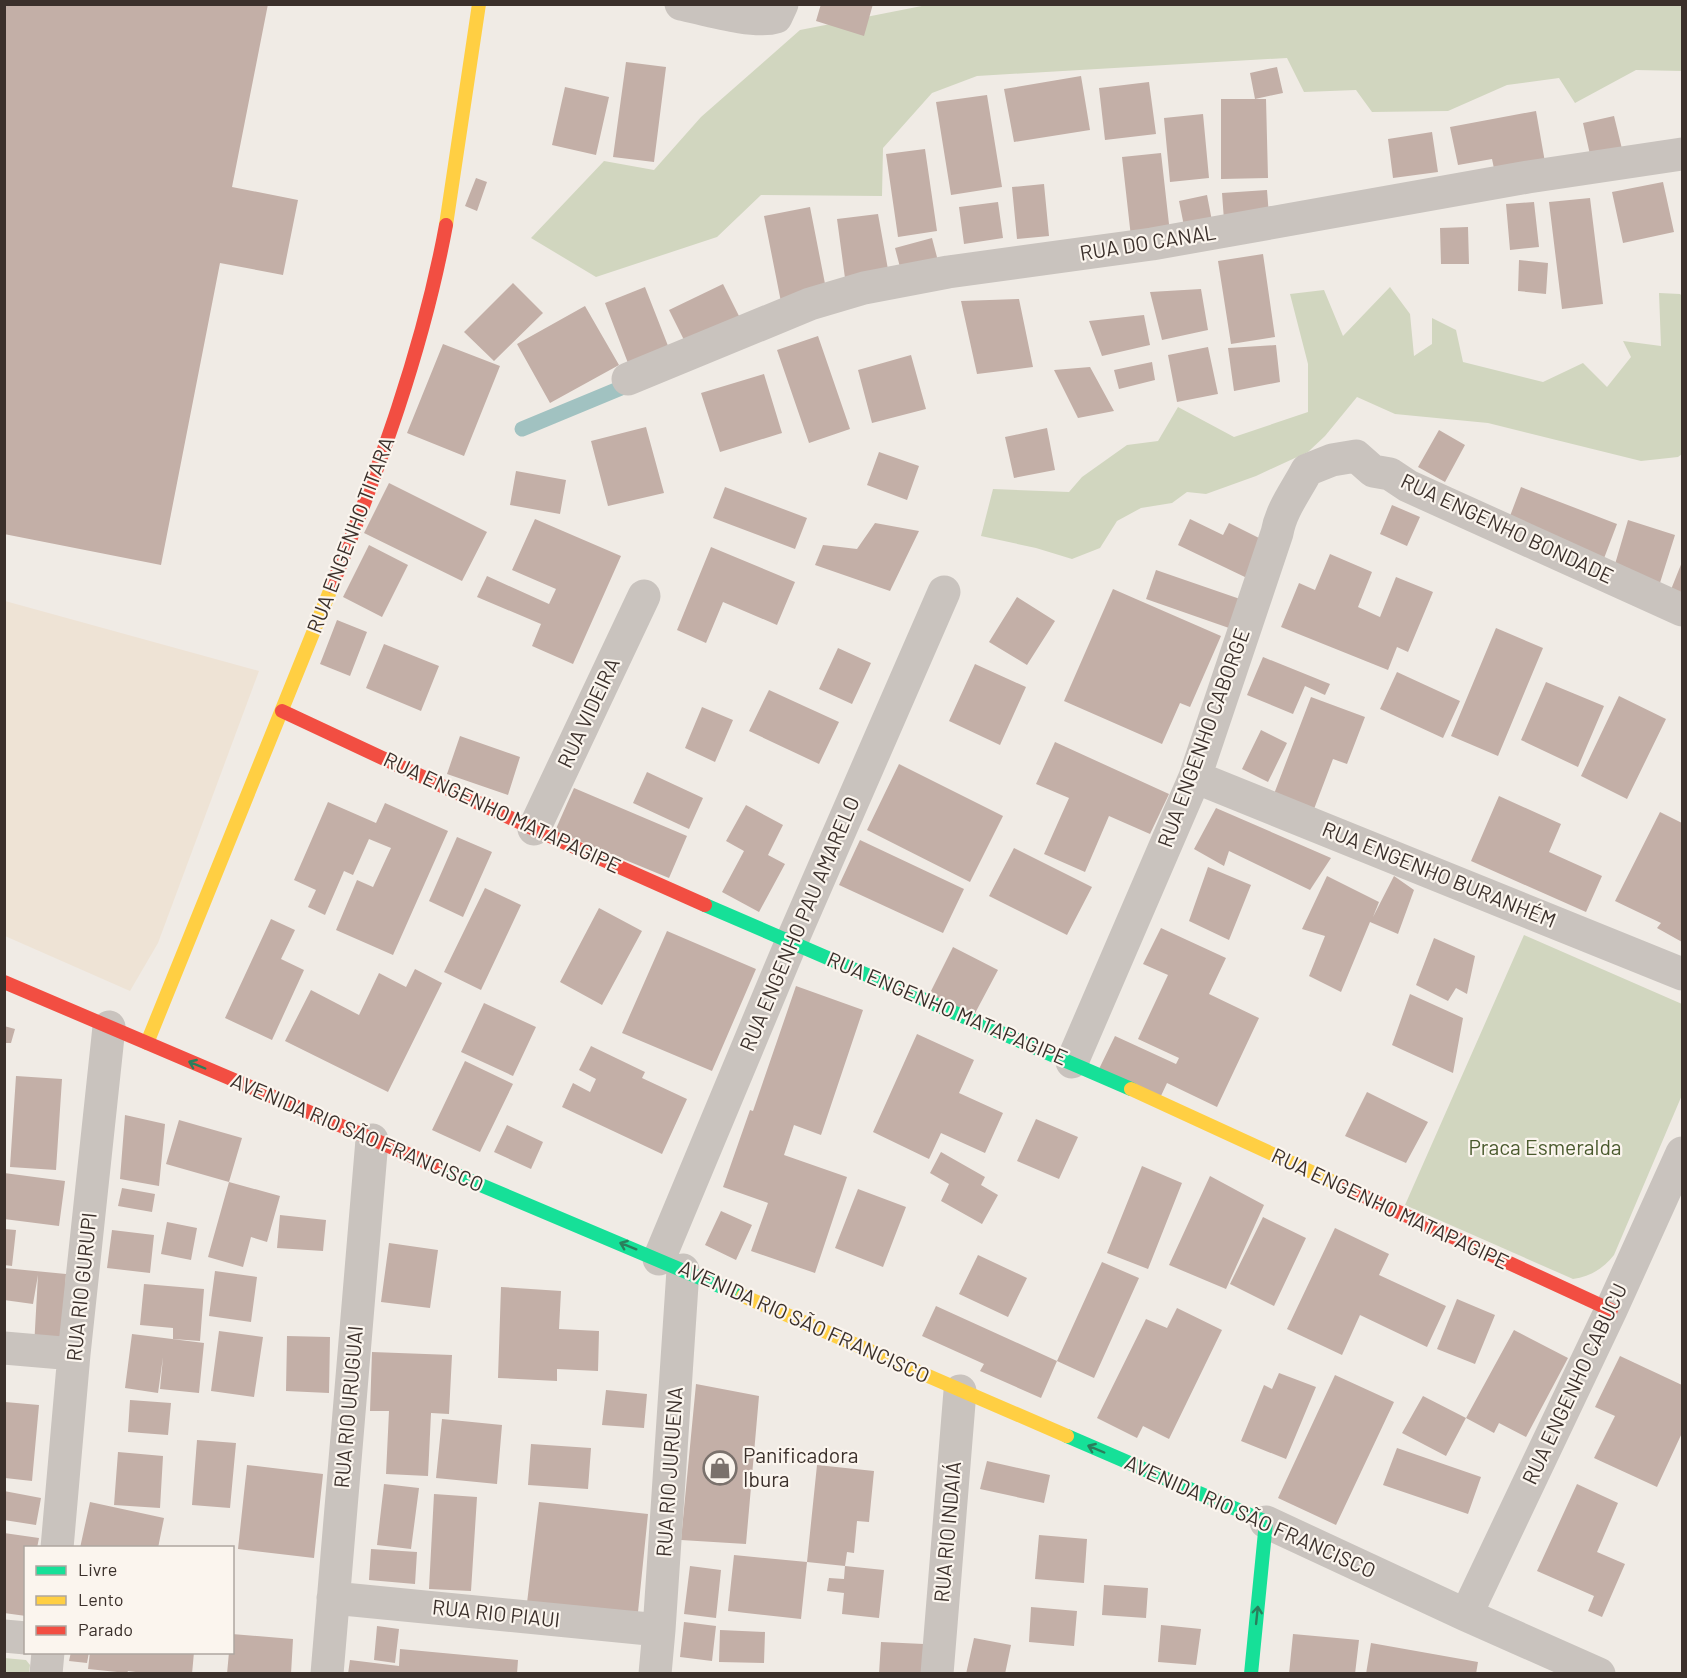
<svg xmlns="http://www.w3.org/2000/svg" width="1687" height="1678" font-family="Barlow,sans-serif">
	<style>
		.green { fill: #d1d6bf }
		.plaza { fill: #eee3d5 }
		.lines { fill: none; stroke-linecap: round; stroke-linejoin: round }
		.stream { stroke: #a1c2c1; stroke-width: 15 }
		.building { fill: #c3afa7 }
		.street { stroke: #c9c3be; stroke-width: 33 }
		.fast { stroke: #16e098; stroke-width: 14 }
		.slow { stroke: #ffcf43; stroke-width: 14 }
		.jam { stroke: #f24e42; stroke-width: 14 }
		.oneway { stroke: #2a7f5c }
		.labels { text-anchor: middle; stroke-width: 4.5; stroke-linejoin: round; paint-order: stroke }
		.street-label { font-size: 21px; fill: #3b302b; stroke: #fbf5ee }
		.park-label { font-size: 21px; fill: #4a5a2e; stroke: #fbf5ee }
		.poi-label { font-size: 21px; fill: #3b302b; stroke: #fbf5ee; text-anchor: start }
	</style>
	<rect width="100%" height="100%" fill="#f0ebe5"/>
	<!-- green -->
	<path class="green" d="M932,4L1682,5V71L1636,70L1575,103L1559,78L1507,85L1448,111L1372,112L1356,90L1304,92L1287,58L977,76L932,93L883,148L882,196L761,195L717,237L596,277L531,238L604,161L654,170L701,117L800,30Z
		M1390,287L1410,314L1414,356L1432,344V318L1456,330L1463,362L1543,382L1583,363L1607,387L1631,357L1623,341L1661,346L1659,293L1680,294L1682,296V454L1678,457L1641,461L1488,423L1395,414L1357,397L1325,436L1308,452L1256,476L1206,494L1187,492L1172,503L1141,508L1117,521L1100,548L1072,559L1036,548L981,536L993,489L1069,492L1082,477L1127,445L1158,441L1178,407L1234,437L1308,412V364L1290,294L1324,290L1343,336Z
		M1524,935L1682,1004V1095L1614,1255C1604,1268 1590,1277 1573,1279L1405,1205Z
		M4,1658L26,1660L30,1665L29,1673H5Z"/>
	<!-- plaza -->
	<path class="plaza" d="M5,601L259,671L158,943L130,991L5,936Z"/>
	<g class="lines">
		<!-- stream -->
		<path class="stream" d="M522,429L633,383"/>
	</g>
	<!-- building -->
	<path class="building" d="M4,4H268L232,187L298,200L283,275L220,263L161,565L4,534Z
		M821,4H873L864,36L816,21Z
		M626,62L666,67L654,162L613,157Z
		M1277,67L1283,93L1255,99H1266L1268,178L1221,179V99H1255L1250,73Z
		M1081,76L1090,130L1014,142L1004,89Z
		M1149,82L1156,134L1105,140L1099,88Z
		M565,87L609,97L596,155L552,145Z
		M987,95L1002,187L951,195L936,102Z
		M1536,111L1546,168L1496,178L1492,159L1458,165L1450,127Z
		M1203,114L1209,178L1170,182L1164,118Z
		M1614,116L1623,153L1591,159L1583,123Z
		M1432,132L1438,172L1393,178L1388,139Z
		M925,149L937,231L898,237L886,154Z
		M1161,153L1170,233L1131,237L1122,157Z
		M476,178L487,182L477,211L465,206Z
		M1663,182L1674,232L1623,243L1612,192Z
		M1044,184L1049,236L1017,239L1012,187Z
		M1267,190L1269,216L1224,220L1222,193Z
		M1207,195L1212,221L1184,226L1179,201Z
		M1590,198L1603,304L1562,309L1549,202Z
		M998,202L1003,238L964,244L959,207Z
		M1534,202L1539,247L1510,250L1506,204Z
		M810,207L827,294L781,302L764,216Z
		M878,214L889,275L845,278L837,219Z
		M1468,227L1469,264H1441L1440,228Z
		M932,238L938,261L901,271L895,248Z
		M1263,254L1275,337L1231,344L1218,261Z
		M1519,260L1548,263L1546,294L1518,291Z
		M513,283L543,313L494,361L464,332Z
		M723,284L740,318L686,344L669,310Z
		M645,287L672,356L631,371L605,303Z
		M1201,289L1208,330L1162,340L1150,292Z
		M1019,299L1033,367L977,374L961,301Z
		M585,306L619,365L550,403L517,344Z
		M1144,315L1150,345L1102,356L1089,321Z
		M818,336L850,429L809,443L777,350Z
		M443,344L500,366L464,456L407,433Z
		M1276,345L1280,382L1234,391L1228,348Z
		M1208,347L1218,394L1177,402L1168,355Z
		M911,355L926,409L872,423L858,370Z
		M1152,362L1155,380L1119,389L1114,370Z
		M1090,367L1114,411L1078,418L1054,370Z
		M764,374L782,433L720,452L701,393Z
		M646,427L664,493L608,506L591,441Z
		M1047,428L1055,470L1014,478L1005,437Z
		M1439,430L1465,445L1445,482L1418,467Z
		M879,452L919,466L907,500L867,485Z
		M516,471L566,480L560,514L510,505Z
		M389,483L487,532L462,581L364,533Z
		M725,487L807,518L795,549L713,518Z
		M1521,487L1617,524L1603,561L1507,524Z
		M1392,505L1420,517L1407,546L1380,534Z
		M535,519L621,556L573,664L532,646L541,624L477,597L487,576L549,604L556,589L512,570Z
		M1190,519L1223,535L1229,523L1265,541L1247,578L1178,545Z
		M1628,520L1675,535L1659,586L1613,571Z
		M875,523L919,531L890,591L815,565L823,545L857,549Z
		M369,545L408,565L382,617L343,597Z
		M711,547L795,582L777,625L723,602L706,643L677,630Z
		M1330,554L1372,572L1358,607L1380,617L1396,577L1433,592L1408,652L1397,647L1388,670L1281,627L1299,583L1315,590Z
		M1682,562V603L1668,597Z
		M1156,570L1240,599L1229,628L1146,599Z
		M1113,589L1221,636L1190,707L1180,703L1162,744L1064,701Z
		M1017,597L1055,621L1027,665L989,642Z
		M337,620L367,632L350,676L320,664Z
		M1496,628L1543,648L1498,756L1451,736Z
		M384,644L439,666L421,711L366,688Z
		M838,648L871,663L852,704L819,689Z
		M1263,657L1330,684L1325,695L1305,686L1293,714L1247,695Z
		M975,664L1026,687L1000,745L949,721Z
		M1397,672L1460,701L1443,738L1380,709Z
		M1546,682L1604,706L1578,767L1521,740Z
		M769,690L839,722L819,764L749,731Z
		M1619,696L1666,719L1627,799L1581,776Z
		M1311,697L1365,717L1347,764L1333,759L1314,809L1274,794Z
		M702,707L733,720L715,762L685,748Z
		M1261,730L1287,743L1268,782L1242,769Z
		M460,736L520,757L508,795L447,774Z
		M1055,742L1169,794L1150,834L1109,816L1085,872L1044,854L1069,798L1036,784Z
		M899,764L1003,816L970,882L867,830Z
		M647,772L703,798L689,829L633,803Z
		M574,788L687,836L669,878L555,831Z
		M1499,796L1561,824L1549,852L1602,876L1586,912L1471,861Z
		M328,802L376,823L385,803L448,831L393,955L336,930L357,880L373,887L391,848L369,839L353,875L344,871L325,915L308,907L316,890L294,880Z
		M746,805L783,825L768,855L785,864L759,912L722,892L744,851L726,841Z
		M1216,808L1331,858L1310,890L1229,851L1224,866L1194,849Z
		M1660,812L1682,823V942L1657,928L1661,923L1615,901Z
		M457,837L492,852L463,917L429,901Z
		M860,840L964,889L943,933L839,885Z
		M1014,848L1092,887L1067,935L989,896Z
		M1208,867L1251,885L1229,940L1189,921Z
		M1327,876L1379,902L1373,917L1394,876L1414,890L1398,934L1370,922L1341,992L1309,976L1325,936L1302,929Z
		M485,888L521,905L481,990L444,972Z
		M599,908L642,931L602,1005L560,982Z
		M271,919L295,930L281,959L304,970L272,1040L225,1018Z
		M1161,928L1226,958L1209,994L1259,1018L1217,1107L1167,1083L1160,1098L1099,1069L1115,1036L1176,1064L1179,1058L1138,1039L1168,975L1143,964Z
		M667,931L756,969L712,1071L622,1033Z
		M1434,938L1475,956L1467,994L1456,988L1448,1001L1416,985Z
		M953,947L998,970L973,1017L929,995Z
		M415,969L442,983L388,1092L285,1041L311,990L359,1015L379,973L406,987Z
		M796,986L863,1010L821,1135L794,1125L784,1155L847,1177L815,1273L751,1251L768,1203L723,1187L750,1110L753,1111Z
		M1410,994L1463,1018L1453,1073L1392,1045Z
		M484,1003L536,1027L513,1076L461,1052Z
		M4,1026L15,1029L11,1043H4Z
		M917,1034L974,1060L959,1093L1003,1113L985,1153L941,1133L929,1159L873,1132Z
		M591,1046L645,1072L642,1078L687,1099L662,1154L562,1107L573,1083L590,1092L596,1079L579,1070Z
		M465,1061L513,1084L480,1152L432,1130Z
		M16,1076L62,1079L56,1170L10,1167Z
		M1367,1092L1428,1122L1406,1163L1345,1136Z
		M125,1115L165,1124L159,1186L120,1179Z
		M1036,1119L1078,1137L1059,1179L1017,1161Z
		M179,1120L242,1138L229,1182L166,1164Z
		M507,1125L543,1142L531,1169L494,1152Z
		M941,1152L985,1177L981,1185L998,1195L982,1224L941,1201L949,1184L930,1173Z
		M1142,1166L1182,1183L1148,1269L1107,1253Z
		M4,1173L65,1181L59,1226L4,1219Z
		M1210,1176L1264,1205L1226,1289L1169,1265Z
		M229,1182L280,1196L267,1242L251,1237L243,1267L208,1257Z
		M122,1188L155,1194L152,1212L118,1206Z
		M858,1189L906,1207L883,1267L835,1248Z
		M721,1211L752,1225L736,1260L705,1245Z
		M280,1215L326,1220L323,1251L277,1248Z
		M1263,1217L1306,1238L1274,1306L1230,1284Z
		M167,1222L197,1228L191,1260L161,1254Z
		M1335,1228L1389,1254L1379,1275L1446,1306L1427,1347L1360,1315L1342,1355L1287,1329Z
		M4,1229L16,1230L12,1266L4,1265Z
		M112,1230L154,1235L150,1273L107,1268Z
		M389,1243L438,1250L430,1308L381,1302Z
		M978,1255L1027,1278L1008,1317L959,1294Z
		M1102,1262L1139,1278L1094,1378L1057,1361Z
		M4,1268L66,1274L62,1348L34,1347L38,1275L33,1304L4,1300Z
		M215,1271L257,1277L251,1322L209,1316Z
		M144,1284L204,1289L200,1341L173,1339V1328L140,1325Z
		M501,1287L561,1291L559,1329L599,1331L598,1371L557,1369V1381L498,1378Z
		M1457,1299L1495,1315L1475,1364L1437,1349Z
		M936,1306L1057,1361L1041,1398L980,1371L984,1364L922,1336Z
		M1177,1308L1222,1330L1169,1439L1143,1426L1137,1438L1097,1418L1146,1319L1167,1328Z
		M1514,1330L1568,1358L1526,1437L1499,1423L1494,1433L1466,1418Z
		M219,1331L263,1337L254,1397L211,1391Z
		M132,1334L204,1343L199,1393L160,1389L163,1357L158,1393L125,1388Z
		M287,1336L330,1337L329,1393L286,1391Z
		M372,1352L452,1355L449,1414L431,1413L428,1476L386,1474L389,1411H370Z
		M1620,1356L1682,1385V1433L1657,1487L1594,1458L1615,1416L1595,1407Z
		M1279,1373L1316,1387L1286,1459L1241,1441L1264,1385L1272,1389Z
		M1335,1375L1394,1402L1336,1525L1278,1498Z
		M696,1384L759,1396L746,1544L681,1540Z
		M606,1390L647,1394L644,1428L602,1425Z
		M1423,1396L1466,1418L1446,1456L1402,1433Z
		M130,1400L171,1403L168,1435L128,1432Z
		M5,1402L39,1405L32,1481L5,1478Z
		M442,1419L502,1425L497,1484L436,1478Z
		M197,1440L236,1443L230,1508L192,1505Z
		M531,1444L591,1448L588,1489L528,1485Z
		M1397,1448L1481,1477L1468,1514L1383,1485Z
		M118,1452L163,1456L160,1508L114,1505Z
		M987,1461L1050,1475L1044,1503L980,1489Z
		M247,1465L323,1474L314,1558L238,1549Z
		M817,1465L874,1471L869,1522L857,1521L854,1553L847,1552L845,1566L807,1562Z
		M384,1484L419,1488L411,1549L377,1545Z
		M1577,1484L1618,1503L1597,1552L1625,1564L1602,1617L1588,1611L1594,1596L1537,1571Z
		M4,1491L41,1498L36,1525L4,1520Z
		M434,1494L477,1497L471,1591L429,1589Z
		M90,1502L164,1518L158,1548H80Z
		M539,1502L648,1514L638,1612L527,1603Z
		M4,1533L39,1538L37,1548H26V1616L4,1613Z
		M1039,1535L1087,1539L1084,1583L1035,1579Z
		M371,1549L417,1552L415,1584L369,1580Z
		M734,1555L807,1562L801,1619L728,1611Z
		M690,1566L721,1570L716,1618L684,1614Z
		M845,1566L884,1570L879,1618L842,1614L844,1593L827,1591L829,1578L844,1579Z
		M1104,1585L1148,1588L1146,1618L1102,1615Z
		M1031,1607L1077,1611L1074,1646L1029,1642Z
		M684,1622L716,1626L712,1661L680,1657Z
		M1161,1625L1201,1629L1196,1665L1158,1662Z
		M377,1626L399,1629L395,1663L374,1660Z
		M720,1630L765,1632L764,1663L719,1662Z
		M232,1634L293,1639L291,1674H227L229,1652H232Z
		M1293,1634L1359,1640L1355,1674H1289Z
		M974,1638L1011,1645L1005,1674H966Z
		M881,1642L924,1644L922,1674H879Z
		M1371,1643L1478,1662L1476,1674H1366Z
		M400,1649L518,1660L517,1674H348L350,1660L399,1666Z
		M71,1652H89L87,1663L69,1661Z
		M90,1652H194L192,1674H151L128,1671L127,1673L88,1669Z"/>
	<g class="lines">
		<!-- street -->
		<path class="street" d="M681,4C705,9 754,24 776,17L782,4
			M628,379L810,304L864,288L948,272L1152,244L1528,177L1682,154
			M1195,777L1682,974
			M534,829L644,596
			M1072,1062L1195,777L1277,533C1281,510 1296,491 1307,470L1332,460L1356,456L1373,471L1390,474L1408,486L1682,610
			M659,1259L791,943L944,592
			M4,1348L74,1354
			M1266,1522L1466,1615L1599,1674
			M57,1548L74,1354L109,1027
			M333,1598L659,1630
			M1466,1615L1611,1310L1682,1153
			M4,1636L26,1638
			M46,1674L48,1652
			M327,1674L372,1140
			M655,1674L659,1630L683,1270
			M937,1674L960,1391"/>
		<!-- fast -->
		<path class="fast" d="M705,905L1131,1089
			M438,1167L743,1296
			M1067,1436L1266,1522L1251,1674"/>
		<!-- slow -->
		<path class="slow" d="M446,225L479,4
			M147,1043L332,586
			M1131,1089L1340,1185
			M743,1296L1067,1436"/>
		<!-- jam -->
		<path class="jam" d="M332,586C379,468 423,350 446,225
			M282,711L534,829L705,905
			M4,982L438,1167
			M1340,1185L1611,1310"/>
	</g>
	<!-- one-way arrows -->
	<defs><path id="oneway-shaft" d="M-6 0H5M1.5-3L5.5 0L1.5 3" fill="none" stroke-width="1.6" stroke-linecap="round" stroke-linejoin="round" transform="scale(1.5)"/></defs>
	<g class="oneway">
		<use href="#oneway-shaft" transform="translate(197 1065) rotate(-157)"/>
		<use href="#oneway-shaft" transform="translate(628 1246) rotate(-158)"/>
		<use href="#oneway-shaft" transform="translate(1096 1449) rotate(-157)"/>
		<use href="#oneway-shaft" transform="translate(1257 1615) rotate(-84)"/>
	</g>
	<!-- icons -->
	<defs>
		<g id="shop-ring" transform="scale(1.725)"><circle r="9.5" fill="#fbf5ee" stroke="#7a716c" stroke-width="1.5"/><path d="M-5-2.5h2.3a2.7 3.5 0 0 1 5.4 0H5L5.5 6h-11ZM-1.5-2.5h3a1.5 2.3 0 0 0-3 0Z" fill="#7a716c"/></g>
	</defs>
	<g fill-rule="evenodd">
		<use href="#shop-ring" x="720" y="1468"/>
	</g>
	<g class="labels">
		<!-- street labels -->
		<g class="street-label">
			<text transform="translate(1148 243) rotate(-9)" y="7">RUA DO CANAL</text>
			<text transform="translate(1507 529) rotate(25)" y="7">RUA ENGENHO BONDADE</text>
			<text transform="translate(351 535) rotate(-69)" y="7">RUA ENGENHO TITARA</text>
			<text transform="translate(589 713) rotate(-65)" y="7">RUA VIDEIRA</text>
			<text transform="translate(1204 738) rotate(-70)" y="7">RUA ENGENHO CABORGE</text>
			<text transform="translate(502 813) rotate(25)" y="7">RUA ENGENHO MATAPAGIPE</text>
			<text transform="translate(1439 875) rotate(22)" y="7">RUA ENGENHO BURANHÉM</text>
			<text transform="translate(800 924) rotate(-67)" y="7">RUA ENGENHO PAU AMARELO</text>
			<text transform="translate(947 1009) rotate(23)" y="7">RUA ENGENHO MATAPAGIPE</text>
			<text transform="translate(357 1133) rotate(23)" y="7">AVENIDA RIO SÃO FRANCISCO</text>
			<text transform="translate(1390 1209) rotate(25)" y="7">RUA ENGENHO MATAPAGIPE</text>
			<text transform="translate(82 1287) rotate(-84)" y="7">RUA RIO GURUPI</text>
			<text transform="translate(804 1322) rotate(24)" y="7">AVENIDA RIO SÃO FRANCISCO</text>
			<text transform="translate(1575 1384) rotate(-65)" y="7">RUA ENGENHO CABUCU</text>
			<text transform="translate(349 1407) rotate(-85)" y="7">RUA RIO URUGUAI</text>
			<text transform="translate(670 1472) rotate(-86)" y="7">RUA RIO JURUENA</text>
			<text transform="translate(1250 1517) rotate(24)" y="7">AVENIDA RIO SÃO FRANCISCO</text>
			<text transform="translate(948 1532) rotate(-85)" y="7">RUA RIO INDAIÁ</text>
			<text transform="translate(496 1614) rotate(6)" y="7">RUA RIO PIAUI</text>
		</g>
		<!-- park labels -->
		<g class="park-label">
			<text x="1545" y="1155">Praca Esmeralda</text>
		</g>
		<!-- poi labels -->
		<g class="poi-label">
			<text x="743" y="1463">Panificadora<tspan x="743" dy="24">Ibura</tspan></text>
		</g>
	</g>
	<!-- border -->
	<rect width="1687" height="1678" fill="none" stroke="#3b302b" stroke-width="12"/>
	<!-- legend -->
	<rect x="24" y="1546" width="210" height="108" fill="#fbf5ee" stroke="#aea6a0" stroke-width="1.5"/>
	<rect x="36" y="1566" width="30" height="9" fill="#16e098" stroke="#aea6a0" stroke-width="1.5"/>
	<text x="78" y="1576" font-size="18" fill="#3b302b">Livre</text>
	<rect x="36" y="1596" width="30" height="9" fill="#ffcf43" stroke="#aea6a0" stroke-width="1.5"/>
	<text x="78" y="1606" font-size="18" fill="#3b302b">Lento</text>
	<rect x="36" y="1626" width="30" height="9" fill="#f24e42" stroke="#aea6a0" stroke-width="1.5"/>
	<text x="78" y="1636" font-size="18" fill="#3b302b">Parado</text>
</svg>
